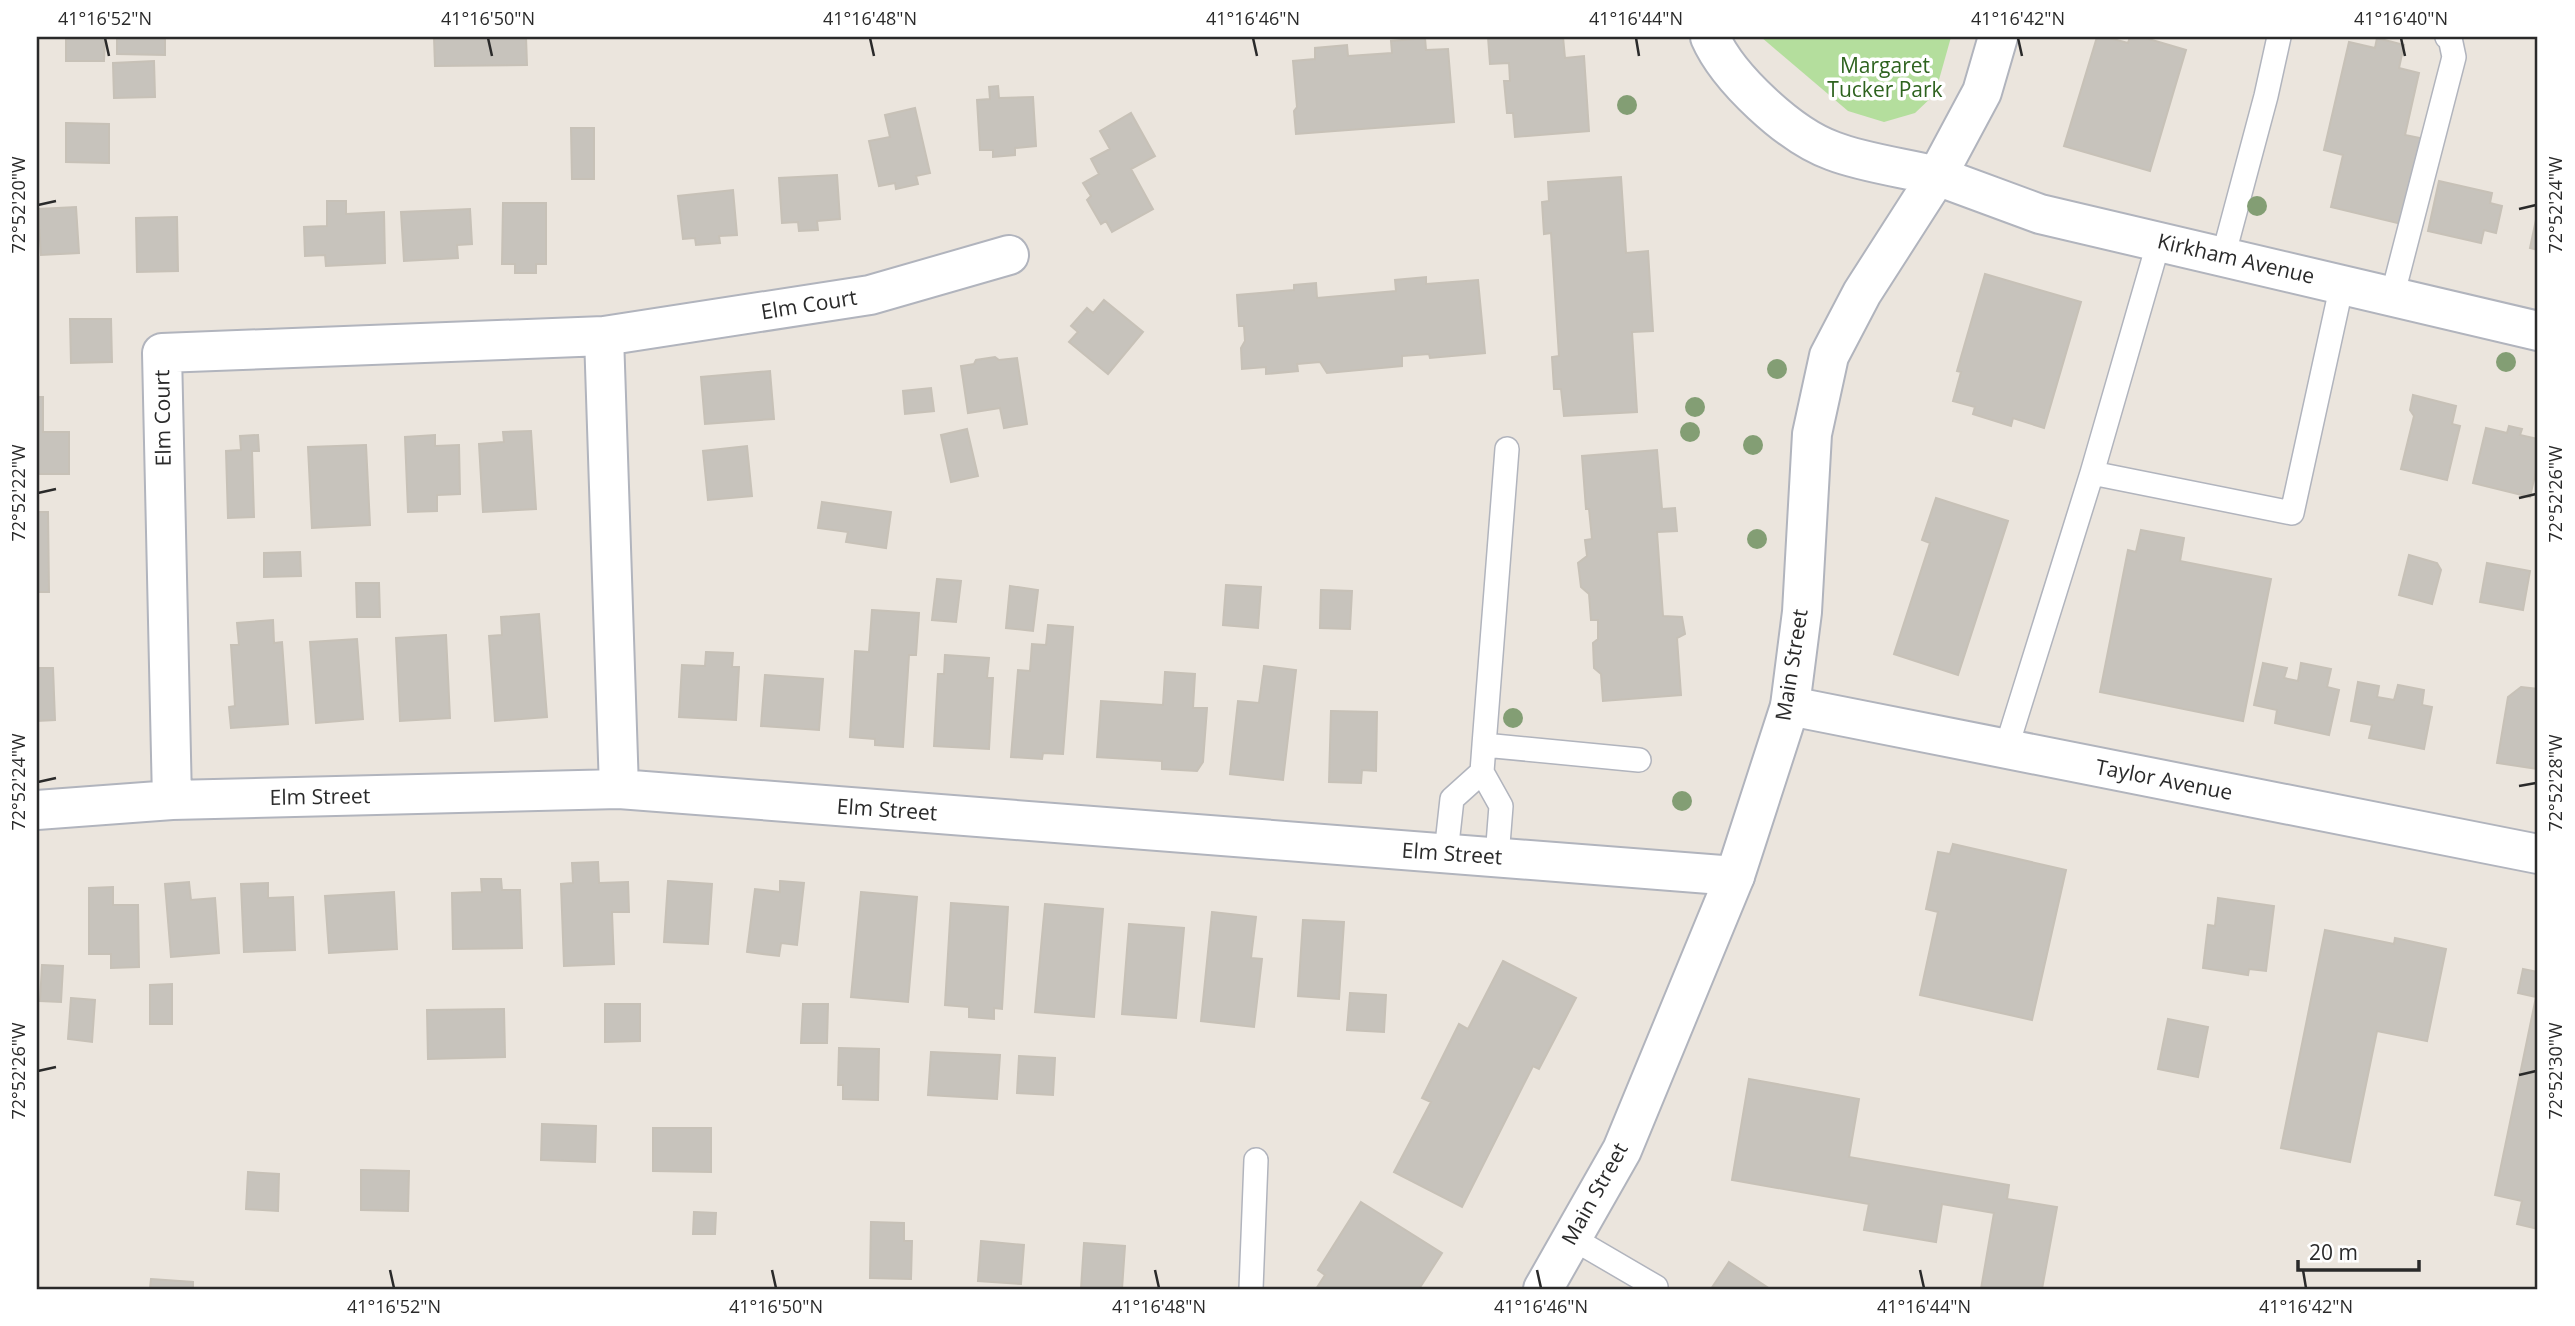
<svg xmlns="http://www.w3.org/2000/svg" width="2575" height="1326" font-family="'Open Sans',sans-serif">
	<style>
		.green { fill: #b4de9d }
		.building { fill: #c7c3bc; stroke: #c7c1b7; stroke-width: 2 }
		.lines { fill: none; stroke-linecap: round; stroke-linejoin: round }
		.service-casing { stroke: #b1b4bd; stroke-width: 26 }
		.minor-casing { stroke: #b1b4bd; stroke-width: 42 }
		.secondary-casing { stroke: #b1b4bd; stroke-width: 42 }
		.service { stroke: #fff; stroke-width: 23 }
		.minor { stroke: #fff; stroke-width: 38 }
		.secondary { stroke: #fff; stroke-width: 38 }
		.tree { fill: #839e74 }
		.ticks { fill: none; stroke: #2a2a2a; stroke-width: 2.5 }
		.labels { text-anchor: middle; stroke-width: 7; stroke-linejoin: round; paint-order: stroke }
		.park-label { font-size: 21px; fill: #2e631f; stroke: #fff }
		.street-label { font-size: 21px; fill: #2a2a2a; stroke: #fff }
		.neatline { fill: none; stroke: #2a2a2a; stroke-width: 2.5 }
		.ticks-label { font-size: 18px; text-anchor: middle; fill: #2a2a2a }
	</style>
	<rect width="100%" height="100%" fill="#ebe5dd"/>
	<!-- green -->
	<path class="green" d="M1761,37H1951L1935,94L1915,113L1884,122L1848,111Z"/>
	<!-- building -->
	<path class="building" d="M117,37H165V55L117,54Z
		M434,37H526L527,65L435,66Z
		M1488,37H1563L1565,58L1584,56L1589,131L1515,137L1513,113H1507L1504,81H1510L1509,63L1490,64Z
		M2097,37H2106L2128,43L2130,37H2142L2186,50L2150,171L2064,146Z
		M105,38L104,61H66V39Z
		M1425,38L1426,50L1448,49L1454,122L1296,134L1294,111L1297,107L1293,61L1315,59V48L1347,45L1348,56L1392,53L1391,41Z
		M2377,38L2404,45L2399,68L2419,73L2405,135L2425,139L2406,225L2331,207L2343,155L2324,150L2349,42L2375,48Z
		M154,61L155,97L114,98L113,63Z
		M998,86L999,98L1033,97L1036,146L1015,148V155L993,157V150H980L977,100L990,99L989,87Z
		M915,108L930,173L916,176L918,184L896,189L895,183L879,186L869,141L890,137L885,115Z
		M1131,113L1155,156L1131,169L1153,209L1112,232L1106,221L1101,224L1087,200L1091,196L1083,183L1099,174L1091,159L1110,149L1100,131Z
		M66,123L109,124V163L66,162Z
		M571,128H594V179H572Z
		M837,175L840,219L817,221L818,230L799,231L798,222L782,223L779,178Z
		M1621,177L1626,253L1648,251L1653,331L1632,332L1637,412L1564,416L1561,389H1554L1552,357L1559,356L1551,233L1544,234L1542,202L1549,201L1548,182Z
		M2439,181L2492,193L2490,203L2502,206L2496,233L2484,230L2481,243L2428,231Z
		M733,190L737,235L719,236L720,243L696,245L695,238L683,239L678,196Z
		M327,201H346V214L384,212L385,263L326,266L325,255L305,256L304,227L327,226Z
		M503,203H546V264H536V273H515V264H502Z
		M76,207L79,253L41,255L38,209Z
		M470,209L472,244L457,245L458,258L404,261L401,212Z
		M2538,210V250L2530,248Z
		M177,217L178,271L137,272L136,218Z
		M1985,274L2081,302L2044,428L2013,418L2011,426L1973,414L1975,407L1953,401L1961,372L1957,371Z
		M1426,277V284L1478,280L1485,353L1430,358L1429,354L1402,356V366L1327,373L1320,362L1297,364L1298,371L1266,374V367L1242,369L1241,348L1245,341L1244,326H1239L1237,295L1294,290V285L1316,283L1317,298L1396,291L1395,280Z
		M1104,300L1143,332L1108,374L1069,342L1078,332L1071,326L1087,308L1093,313Z
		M70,319H111L112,362L71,363Z
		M995,357L999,360L1017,358L1027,424L1004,428L1000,408L968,413L961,366L974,364L976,360Z
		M770,371L774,419L705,424L701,377Z
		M931,388L934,411L905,414L903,391Z
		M2413,395L2456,406L2452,424L2460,426L2447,480L2401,469L2414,416L2410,410Z
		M37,397H43V432H69V474H37Z
		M2509,426L2522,429L2520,435L2538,439V462L2530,497L2473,483L2486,428L2507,433Z
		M967,429L978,476L951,482L941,435Z
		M531,431L536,509L483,512L479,444L504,442L503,432Z
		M258,435L259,451H252L254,517L228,518L226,451L241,450L240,436Z
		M435,435V446L459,445L460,494L437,495V511L408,512L405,437Z
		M366,445L370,525L312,528L308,447Z
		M747,446L752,496L708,500L703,451Z
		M1657,450L1662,509L1675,508L1677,531L1657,532L1663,616L1682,617L1685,634L1677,638L1681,695L1603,701L1601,674L1594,668L1593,643L1598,639V620H1591L1589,594L1581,587L1578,563L1587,556L1585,540L1592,539L1589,509H1586L1582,456Z
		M1936,498L2008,521L1958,675L1894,654L1930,543L1922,540Z
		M822,502L891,512L886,548L846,542L848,532L818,528Z
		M37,512H48L49,592H37Z
		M2141,530L2184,538L2180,561L2271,579L2243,721L2100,692L2128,550L2136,552Z
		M300,552L301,576L264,577V553Z
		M2409,555L2437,563L2441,570L2432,604L2399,595Z
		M2487,563L2530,571L2523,610L2480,602Z
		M937,579L961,581L956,622L932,620Z
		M356,583H379L380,617H357Z
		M1226,585L1261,587L1258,628L1223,625Z
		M1010,586L1038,590L1033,631L1006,628Z
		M1321,590L1352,591L1350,629L1320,628Z
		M872,610L919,613L916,655H909L903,747L875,745V739L850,737L855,651L869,652Z
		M539,614L547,717L495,721L489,636L502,635L501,617Z
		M273,620L274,643L282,642L288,724L231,728L229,707L235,706L231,645H239L237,623Z
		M1048,625L1073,627L1063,754L1043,753L1042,759L1011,757L1018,670L1030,671L1032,644L1046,645Z
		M446,635L450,718L400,721L396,638Z
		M357,639L363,719L316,723L310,642Z
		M706,652L733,653L732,667H739L736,720L679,717L682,665L705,666Z
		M945,655L989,658L987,678H993L989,749L934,746L938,674H944Z
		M2263,663L2287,668L2284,678L2298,681L2301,663L2331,669L2327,687L2339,690L2329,735L2275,723L2277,710L2254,705Z
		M1264,666L1296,670L1283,780L1230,774L1238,701L1259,703Z
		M37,668H53L55,720L37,721Z
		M1165,672L1195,674L1193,708H1207L1203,762L1197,771L1162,769V761L1097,757L1101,701L1163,705Z
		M765,675L823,679L819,730L761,726Z
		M2358,682L2379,686L2377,697L2394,700L2398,685L2424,690L2422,705L2432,707L2424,749L2369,738L2372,725L2351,721Z
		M2521,687L2538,689V769L2497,763L2508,697Z
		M1331,711L1377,712L1376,771L1362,770L1361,783L1329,782Z
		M1953,844L2066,870L2032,1020L1920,995L1938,912L1926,909L1938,852L1950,854Z
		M598,862L599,883L628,882L629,912H612L614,964L564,966L561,884L573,883L572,863Z
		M481,879H501L502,890H520L522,948L453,949L452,893L482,892Z
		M668,881L712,884L708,944L664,942Z
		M780,881L804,883L797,945L781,943L779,956L747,952L755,889L780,892Z
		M189,882L191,900L215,898L219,953L171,957L165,884Z
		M268,883V898L293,897L295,950L244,952L241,884Z
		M113,887V905H138L139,967L111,968V954H89V888Z
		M394,892L397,949L329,953L325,896Z
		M861,892L917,897L908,1002L851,997Z
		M2218,898L2274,906L2266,971L2249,969L2248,975L2203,968L2208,925L2215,926Z
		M951,903L1008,907L1002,1009L994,1008V1019L969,1017V1007L945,1005Z
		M1045,904L1103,909L1094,1017L1035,1012Z
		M1212,912L1256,917L1251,958L1262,959L1254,1027L1201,1021Z
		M1303,920L1344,922L1339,999L1298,996Z
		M1129,924L1184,928L1176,1018L1122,1014Z
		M2325,930L2394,944L2395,938L2446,949L2427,1041L2377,1031L2350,1162L2281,1148Z
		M1503,961L1576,998L1539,1069L1533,1066L1462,1207L1394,1172L1431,1102L1422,1098L1459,1024L1468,1029Z
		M42,965L63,966L61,1002L40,1001Z
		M2523,969L2538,972V1229L2517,1224L2522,1201L2495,1195L2536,997L2518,993Z
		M172,984V1024H150V985Z
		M1350,993L1386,995L1384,1032L1347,1030Z
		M71,998L95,1000L92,1042L68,1039Z
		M605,1004H640V1041L605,1042Z
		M803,1004H828L827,1043H801Z
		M504,1009L505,1057L428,1059L427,1010Z
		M2168,1019L2208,1027L2198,1077L2158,1069Z
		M839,1048L879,1049L878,1100L843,1099V1085H838Z
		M931,1052L1000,1055L997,1099L928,1095Z
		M1019,1056L1055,1058L1053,1095L1017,1093Z
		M1749,1079L1859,1099L1849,1157L2009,1185L2007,1199L2057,1207L2042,1289H1981L1994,1213L1942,1204L1936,1242L1864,1230L1869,1204L1732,1180Z
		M542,1124L596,1126L595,1162L541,1160Z
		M653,1128H711V1172L653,1171Z
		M361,1170L409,1171L408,1211L361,1210Z
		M248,1172L279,1174L278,1211L246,1209Z
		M1361,1202L1442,1253L1419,1289H1316L1325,1275L1318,1270Z
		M694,1212L716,1213L715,1234H693Z
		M871,1222L904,1223V1241H912L911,1279L870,1278Z
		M981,1241L1024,1245L1021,1284L978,1281Z
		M1084,1243L1125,1246L1122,1289H1081Z
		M1729,1262L1770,1289H1711Z
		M151,1279L193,1282V1289H150Z"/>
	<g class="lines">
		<!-- service casing -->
		<g class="service-casing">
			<path id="service" d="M2223,257L2266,96L2279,37
				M2392,297L2454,57L2450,38L2447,37
				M2092,473L2292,513L2342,284
				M1484,745L1507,449
				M2006,749L2092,473L2159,241
				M1446,853L1452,799L1482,772
				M1497,857L1501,806L1482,772L1484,745L1639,760
				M1572,1238L1656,1287L1654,1289
				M1251,1289L1256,1160"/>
		</g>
		<!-- minor casing -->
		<g class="minor-casing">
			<path id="minor" d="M1937,176L2040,214L2538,331
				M604,336L619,789
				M1790,706L2538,854
				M172,800L162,353L604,336L870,295L1009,255
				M37,810L172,800L619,789L1735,876"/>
		</g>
		<!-- secondary casing -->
		<g class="secondary-casing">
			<path id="secondary" d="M1710,37C1728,78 1790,136 1833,151C1864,163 1905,168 1937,176
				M1543,1289L1622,1150L1735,876L1790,706L1802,612L1812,434L1829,356L1862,293L1937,176L1982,92L1998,37"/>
		</g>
		<!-- service -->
		<use href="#service" class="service"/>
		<!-- minor -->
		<use href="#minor" class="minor"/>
		<!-- secondary -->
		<use href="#secondary" class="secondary"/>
	</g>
	<!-- trees -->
	<g class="tree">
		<circle cx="1627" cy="105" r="10"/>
		<circle cx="2257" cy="206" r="10"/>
		<circle cx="2506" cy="362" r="10"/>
		<circle cx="1777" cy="369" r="10"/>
		<circle cx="1695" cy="407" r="10"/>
		<circle cx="1690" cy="432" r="10"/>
		<circle cx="1753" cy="445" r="10"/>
		<circle cx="1757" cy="539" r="10"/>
		<circle cx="1513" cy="718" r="10"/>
		<circle cx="1682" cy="801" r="10"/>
	</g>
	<!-- ticks -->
	<path class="ticks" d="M105,38L109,56M488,38L492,56M870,38L874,56M1253,38L1257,56M1636,38L1639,56M2018,38L2022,56M2401,38L2405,56M38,205L56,201M2519,209L2536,205M38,493L56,489M2519,498L2536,494M38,782L56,778M2519,786L2536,783M38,1071L56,1067M2519,1075L2536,1071M390,1270L394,1288M772,1270L776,1288M1155,1270L1159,1288M1537,1270L1541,1288M1920,1270L1924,1288M2303,1270L2306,1288"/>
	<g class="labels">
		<!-- park labels -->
		<g class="park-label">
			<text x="1885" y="73">Margaret<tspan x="1885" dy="24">Tucker Park</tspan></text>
		</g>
		<!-- street labels -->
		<g class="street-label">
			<text transform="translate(2236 259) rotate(13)" y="7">Kirkham Avenue</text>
			<text transform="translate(809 305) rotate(-9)" y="7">Elm Court</text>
			<text transform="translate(163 418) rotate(-91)" y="7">Elm Court</text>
			<text transform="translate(1792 665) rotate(-81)" y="7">Main Street</text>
			<text transform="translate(2164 780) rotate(11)" y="7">Taylor Avenue</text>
			<text transform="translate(320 797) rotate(-1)" y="7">Elm Street</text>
			<text transform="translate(887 810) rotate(4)" y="7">Elm Street</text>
			<text transform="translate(1452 854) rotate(4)" y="7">Elm Street</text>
			<text transform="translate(1595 1194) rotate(-61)" y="7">Main Street</text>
		</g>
	</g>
	<!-- border -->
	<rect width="2575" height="1326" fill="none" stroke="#ffffff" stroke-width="77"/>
	<!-- scale -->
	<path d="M2298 1260v10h121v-10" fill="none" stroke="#2a2a2a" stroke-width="3.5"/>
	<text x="2309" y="1260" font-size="21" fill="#2a2a2a" stroke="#ffffff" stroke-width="5" paint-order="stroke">20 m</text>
	<rect x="38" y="38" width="2498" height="1250" class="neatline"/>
	<g class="ticks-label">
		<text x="105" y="25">41°16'52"N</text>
		<text x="488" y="25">41°16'50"N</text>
		<text x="870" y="25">41°16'48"N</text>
		<text x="1253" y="25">41°16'46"N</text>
		<text x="1636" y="25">41°16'44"N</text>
		<text x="2018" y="25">41°16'42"N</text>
		<text x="2401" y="25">41°16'40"N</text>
		<text transform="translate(19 205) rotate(-90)" y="6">72°52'20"W</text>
		<text transform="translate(2556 205) rotate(-90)" y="6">72°52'24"W</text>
		<text transform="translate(19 493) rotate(-90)" y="6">72°52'22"W</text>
		<text transform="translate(2556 494) rotate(-90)" y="6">72°52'26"W</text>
		<text transform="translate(19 782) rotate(-90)" y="6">72°52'24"W</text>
		<text transform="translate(2556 783) rotate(-90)" y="6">72°52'28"W</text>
		<text transform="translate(19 1071) rotate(-90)" y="6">72°52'26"W</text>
		<text transform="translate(2556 1071) rotate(-90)" y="6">72°52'30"W</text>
		<text x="394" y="1313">41°16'52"N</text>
		<text x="776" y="1313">41°16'50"N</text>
		<text x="1159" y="1313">41°16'48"N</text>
		<text x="1541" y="1313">41°16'46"N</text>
		<text x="1924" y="1313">41°16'44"N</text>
		<text x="2306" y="1313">41°16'42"N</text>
	</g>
</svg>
